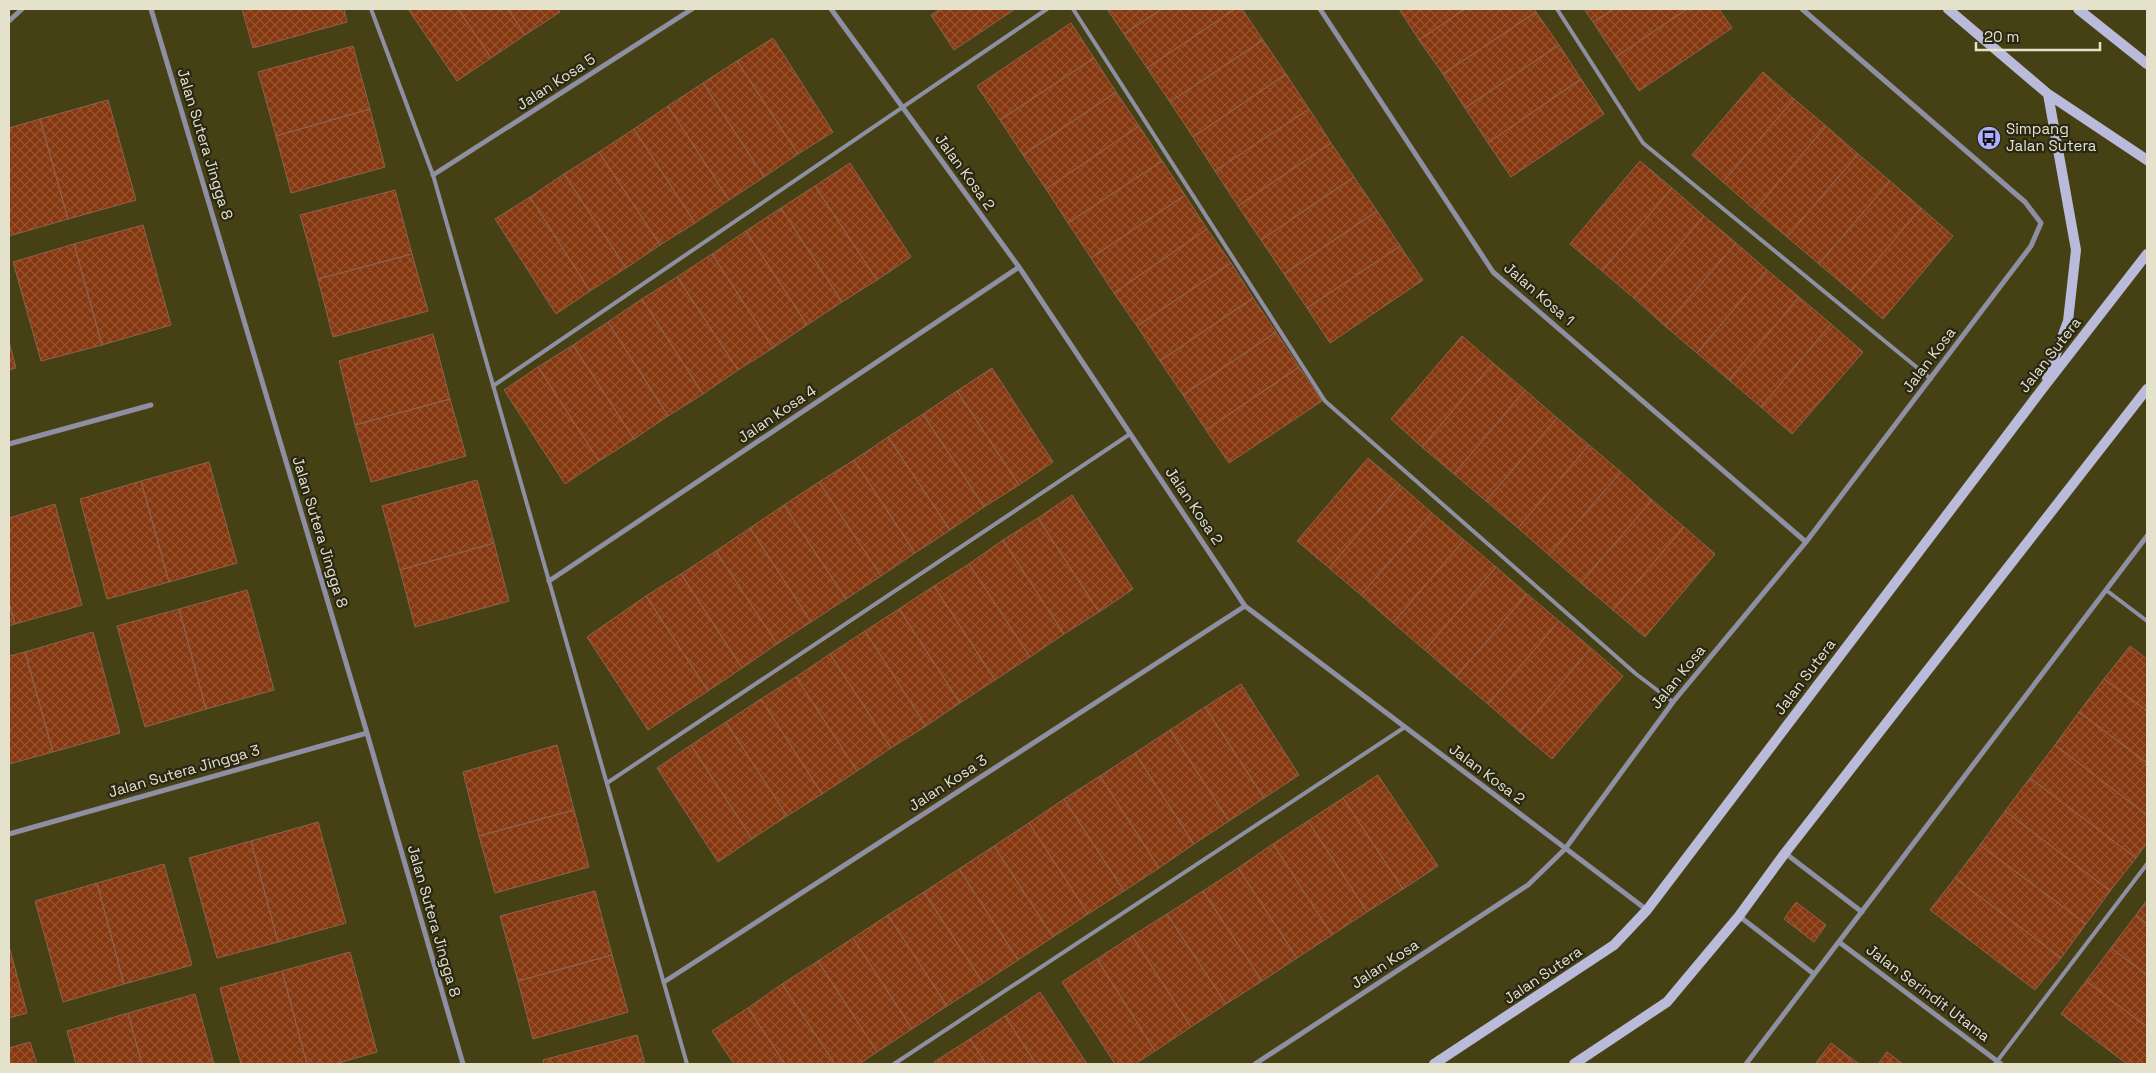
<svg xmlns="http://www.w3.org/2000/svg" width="2156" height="1073" font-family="'Space Grotesk',sans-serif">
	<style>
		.building { fill: url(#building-cross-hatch); stroke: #8d624f }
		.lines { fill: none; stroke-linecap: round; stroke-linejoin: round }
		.lane { stroke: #8e8fa3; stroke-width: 4 }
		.street { stroke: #8e8fa3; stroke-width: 5 }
		.secondary { stroke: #babbda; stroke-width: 10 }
		.labels { text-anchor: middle; stroke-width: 4.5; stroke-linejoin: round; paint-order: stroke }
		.street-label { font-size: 15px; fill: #e4e2ca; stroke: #292714 }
		.poi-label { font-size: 15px; fill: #e4e2ca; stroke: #292714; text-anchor: start }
	</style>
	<defs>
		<pattern id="building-cross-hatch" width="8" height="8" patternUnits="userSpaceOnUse" patternTransform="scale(1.25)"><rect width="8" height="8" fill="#85370f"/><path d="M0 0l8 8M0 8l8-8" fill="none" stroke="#965431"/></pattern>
	</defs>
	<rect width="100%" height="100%" fill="#464114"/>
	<!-- building -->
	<path class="building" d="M242,9H344L347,22L253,48Z
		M408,9H458L491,58L457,81Z
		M458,9H508L525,35L491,58Z
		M508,9H558L560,12L525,35Z
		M941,9H1015L954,50L931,15Z
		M1107,9H1162L1124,34Z
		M1162,9H1235L1147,68L1124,34Z
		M1235,9H1242L1263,40L1170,102L1147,68Z
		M1399,9H1465L1419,40Z
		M1465,9H1534L1536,12L1443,74L1419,40Z
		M1584,9H1614L1593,22Z
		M1614,9H1687L1616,57L1593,22Z
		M1687,9H1719L1732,28L1639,91L1616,57Z
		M1536,12L1559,45L1465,108L1443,74Z
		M1071,23L1094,58L1000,120L977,86Z
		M773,38L833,132L798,154L737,61Z
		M1263,40L1286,74L1193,137L1170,102Z
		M1559,45L1581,79L1488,143L1465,108Z
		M353,46L370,109L276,136L258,72Z
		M1094,58L1116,92L1023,155L1000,120Z
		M737,61L798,154L764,177L703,83Z
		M1763,72L1794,99L1723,182L1692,155Z
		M1286,74L1309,109L1215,171L1193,137Z
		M1581,79L1604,114L1511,177L1488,143Z
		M703,83L764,177L729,200L668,106Z
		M1116,92L1139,126L1046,189L1023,155Z
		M1794,99L1826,126L1755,210L1723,182Z
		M108,100L136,200L68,219L40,119Z
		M668,106L729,200L695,223L634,129Z
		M370,109L385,167L291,193L276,136Z
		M1309,109L1331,143L1238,206L1215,171Z
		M40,119L68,219L9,236V128Z
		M1139,126L1162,161L1068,223L1046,189Z
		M1826,126L1858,154L1787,237L1755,210Z
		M634,129L695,223L660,245L599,152Z
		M1331,143L1354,177L1261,240L1238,206Z
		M599,152L660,245L626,268L564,174Z
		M1858,154L1890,181L1819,264L1787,237Z
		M1162,161L1185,195L1091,258L1068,223Z
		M1640,161L1672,188L1602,271L1570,244Z
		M850,163L911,257L877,280L815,186Z
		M564,174L626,268L590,291L530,197Z
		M1354,177L1377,211L1284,274L1261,240Z
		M1890,181L1921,208L1851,291L1819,264Z
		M815,186L877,280L842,302L781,208Z
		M1672,188L1704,216L1634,298L1602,271Z
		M395,190L412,254L318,279L300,215Z
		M1185,195L1207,229L1114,293L1091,258Z
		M530,197L590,291L556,314L495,219Z
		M781,208L842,302L807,325L746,231Z
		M1921,208L1953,236L1883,319L1851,291Z
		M1377,211L1400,246L1307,308L1284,274Z
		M1704,216L1736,243L1665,326L1634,298Z
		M143,225L171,325L102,345L74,244Z
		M1207,229L1231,263L1137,326L1114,293Z
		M746,231L807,325L773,348L712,254Z
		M1736,243L1767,270L1697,353L1665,326Z
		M74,244L102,345L41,361L13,262Z
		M1400,246L1423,280L1330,343L1307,308Z
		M412,254L428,311L333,337L318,279Z
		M712,254L773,348L738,370L677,277Z
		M1231,263L1253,298L1160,361L1137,326Z
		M1767,270L1799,297L1729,380L1697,353Z
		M677,277L738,370L703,394L642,299Z
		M1799,297L1831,324L1761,407L1729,380Z
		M1253,298L1276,332L1183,395L1160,361Z
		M642,299L703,394L668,416L608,322Z
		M608,322L668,416L634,439L573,345Z
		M1831,324L1863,352L1792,434L1761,407Z
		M1276,332L1299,367L1206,430L1183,395Z
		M433,334L450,399L355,425L339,361Z
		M1462,336L1493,363L1422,447L1391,419Z
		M9,342L16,368L9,370Z
		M573,345L634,439L599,461L538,367Z
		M1493,363L1525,390L1454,474L1422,447Z
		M538,367L599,461L565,484L504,390Z
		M1299,367L1322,401L1229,463L1206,430Z
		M992,368L1053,462L1019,485L957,391Z
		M1525,390L1557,418L1486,501L1454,474Z
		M957,391L1019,485L984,507L923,414Z
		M450,399L466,456L371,482L355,425Z
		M923,414L984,507L950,530L888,437Z
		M1557,418L1589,445L1518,528L1486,501Z
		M888,437L950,530L915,553L854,460Z
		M1589,445L1621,472L1549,555L1518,528Z
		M1368,458L1400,485L1329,568L1297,541Z
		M854,460L915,553L881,576L819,482Z
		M209,462L237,563L169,582L141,481Z
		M1621,472L1652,500L1581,583L1549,555Z
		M477,480L494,543L400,570L382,506Z
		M141,481L169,582L107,599L80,499Z
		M819,482L881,576L846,599L784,505Z
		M1400,485L1432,513L1361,595L1329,568Z
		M1072,495L1133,589L1099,612L1038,518Z
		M1652,500L1684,527L1613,610L1581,583Z
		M55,504L82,605L15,624L9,603V518Z
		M784,505L846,599L811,622L750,528Z
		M1432,513L1464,540L1393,623L1361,595Z
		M1038,518L1099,612L1064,634L1003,540Z
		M1684,527L1715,554L1645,637L1613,610Z
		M750,528L811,622L777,644L716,551Z
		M1003,540L1064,634L1030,657L969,564Z
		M1464,540L1496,567L1425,650L1393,623Z
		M494,543L509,601L415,627L400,570Z
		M716,551L777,644L742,668L681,574Z
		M969,564L1030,657L995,680L934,586Z
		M1496,567L1527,594L1456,677L1425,650Z
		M681,574L742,668L708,691L646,596Z
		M934,586L995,680L960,703L899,609Z
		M247,590L274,690L206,709L179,609Z
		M1527,594L1559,621L1488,704L1456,677Z
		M646,596L708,691L648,730L587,637Z
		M9,603L15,624L9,626Z
		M179,609L206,709L145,727L117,626Z
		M899,609L960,703L926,726L865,631Z
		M1559,621L1591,648L1520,732L1488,704Z
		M865,631L926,726L891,748L830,654Z
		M93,632L120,733L53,752L25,652Z
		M2130,646L2147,659V711L2104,679Z
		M1591,648L1623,676L1552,759L1520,732Z
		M25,652L53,752L9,764V656Z
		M830,654L891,748L857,771L796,677Z
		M796,677L857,771L822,794L761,699Z
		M2104,679L2147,711V763L2079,712Z
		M1241,684L1299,775L1264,798L1205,707Z
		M761,699L822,794L787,816L726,722Z
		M1205,707L1264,798L1229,821L1170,730Z
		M2079,712L2147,763V815L2055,745Z
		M726,722L787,816L752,839L691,745Z
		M1170,730L1229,821L1194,844L1135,753Z
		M557,745L574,810L479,836L463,772Z
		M691,745L752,839L718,862L657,768Z
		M2055,745L2147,815V843L2136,858L2030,778Z
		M1135,753L1194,844L1159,868L1100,776Z
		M1378,775L1438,866L1403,889L1343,798Z
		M1100,776L1159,868L1124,891L1064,799Z
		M2030,778L2136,858L2110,891L2005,811Z
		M1343,798L1403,889L1367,912L1308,821Z
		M1064,799L1124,891L1088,914L1029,823Z
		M574,810L589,867L495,893L479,836Z
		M2005,811L2110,891L2086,924L1980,845Z
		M1308,821L1367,912L1332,935L1273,844Z
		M318,822L346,923L278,942L251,841Z
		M1029,823L1088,914L1053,937L994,846Z
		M251,841L278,942L217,958L189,858Z
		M1273,844L1332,935L1297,958L1238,868Z
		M1980,845L2086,924L2061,958L1955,878Z
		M994,846L1053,937L1018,960L959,869Z
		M164,864L192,965L124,984L97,883Z
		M1238,868L1297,958L1262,981L1203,891Z
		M959,869L1018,960L983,983L924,892Z
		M1955,878L2061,958L2035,990L1930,910Z
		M97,883L124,984L63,1002L35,901Z
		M595,891L612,955L518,981L500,916Z
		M1203,891L1262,981L1226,1004L1167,914Z
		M924,892L983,983L947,1006L888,915Z
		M2147,900V924L2136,915Z
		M1796,902L1826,925L1814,942L1784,919Z
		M1167,914L1226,1004L1191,1027L1132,936Z
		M888,915L947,1006L912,1029L853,938Z
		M2136,915L2147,924V975L2111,948Z
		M1132,936L1191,1027L1155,1051L1097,959Z
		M853,938L912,1029L877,1052L818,961Z
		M9,946L27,1013L9,1018Z
		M2111,948L2147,975V1027L2086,981Z
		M350,952L377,1052L335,1064H307L282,971Z
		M612,955L628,1012L533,1039L518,981Z
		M1097,959L1155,1051L1135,1064H1115L1062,982Z
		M818,961L877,1052L859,1064H835L782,984Z
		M282,971L307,1064H241L220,988Z
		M2086,981L2147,1027V1064H2127L2061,1014Z
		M782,984L835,1064H785L748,1008Z
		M1040,992L1087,1064H1036L1005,1016Z
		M195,994L214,1064H142L128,1013Z
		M748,1008L785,1064H734L712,1031Z
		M128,1013L142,1064H76L67,1031Z
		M1005,1016L1036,1064H986L970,1039Z
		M637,1035L645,1064H544L543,1060Z
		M970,1039L986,1064H936L934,1062Z
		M30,1042L37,1064H9V1048Z
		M1831,1043L1859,1064H1815Z
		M1887,1052L1903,1064H1878Z"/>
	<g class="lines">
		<!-- lane -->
		<path class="lane" d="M371,9L433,175L687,1064
			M1073,9L1325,401L1636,674L1673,702
			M1557,9L1643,143L1931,379
			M493,386L1047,9
			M2106,590L2147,621
			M607,783L1130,434
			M894,1064L1405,727
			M1995,1064L2147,864"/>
		<!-- street -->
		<path class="street" d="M151,9L367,733L463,1064
			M831,9L1019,267L1245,606L1647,910
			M1320,9L1493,272L1806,542
			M9,21L22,9
			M433,175L692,9
			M9,444L151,405
			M549,581L1019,267
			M9,834L367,733
			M1785,853L1862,912
			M1739,916L1814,974
			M1839,942L2001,1064
			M664,982L1245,606
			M1255,1064L1528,885L1565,849L1673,702L1806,542L2031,246L2041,223L2025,202L1802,9
			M1746,1064L2147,536"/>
		<!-- secondary -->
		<path class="secondary" d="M1948,9L2048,94L2147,160
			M2078,9L2147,64
			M2047,378L2068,321L2076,250L2048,94
			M1434,1064L1614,945L1647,910L2043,388L2147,254
			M1574,1064L1667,1002L1739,916L1785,853L2147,389"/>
	</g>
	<!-- icons -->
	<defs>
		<g id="bus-disc" transform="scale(1.25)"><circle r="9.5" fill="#aeaefb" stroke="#292714"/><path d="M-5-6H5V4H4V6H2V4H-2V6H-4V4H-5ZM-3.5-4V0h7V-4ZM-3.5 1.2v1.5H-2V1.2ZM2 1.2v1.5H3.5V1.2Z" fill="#111"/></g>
	</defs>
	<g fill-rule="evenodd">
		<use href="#bus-disc" x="1989" y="138"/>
	</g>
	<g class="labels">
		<!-- street labels -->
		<g class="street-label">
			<text transform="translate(556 82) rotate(-33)" y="5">Jalan Kosa 5</text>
			<text transform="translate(205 144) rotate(73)" y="5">Jalan Sutera Jingga 8</text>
			<text transform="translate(965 172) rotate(54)" y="5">Jalan Kosa 2</text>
			<text transform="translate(1539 294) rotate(41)" y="5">Jalan Kosa 1</text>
			<text transform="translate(2050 355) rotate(-52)" y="5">Jalan Sutera</text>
			<text transform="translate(1929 360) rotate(-53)" y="5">Jalan Kosa</text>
			<text transform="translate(777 414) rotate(-34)" y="5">Jalan Kosa 4</text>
			<text transform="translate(1194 506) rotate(56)" y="5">Jalan Kosa 2</text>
			<text transform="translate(320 532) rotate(73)" y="5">Jalan Sutera Jingga 8</text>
			<text transform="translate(1678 677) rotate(-51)" y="5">Jalan Kosa</text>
			<text transform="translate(1805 677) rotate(-53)" y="5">Jalan Sutera</text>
			<text transform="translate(184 771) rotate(-16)" y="5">Jalan Sutera Jingga 3</text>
			<text transform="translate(1487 774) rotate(37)" y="5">Jalan Kosa 2</text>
			<text transform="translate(948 783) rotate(-33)" y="5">Jalan Kosa 3</text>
			<text transform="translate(434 921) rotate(74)" y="5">Jalan Sutera Jingga 8</text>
			<text transform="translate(1385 964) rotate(-33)" y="5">Jalan Kosa</text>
			<text transform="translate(1543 975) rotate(-34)" y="5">Jalan Sutera</text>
			<text transform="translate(1928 993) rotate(37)" y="5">Jalan Serindit Utama</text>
		</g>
		<!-- poi labels -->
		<g class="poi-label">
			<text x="2006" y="134">Simpang<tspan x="2006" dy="17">Jalan Sutera</tspan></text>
		</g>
	</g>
	<!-- border -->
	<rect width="2156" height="1073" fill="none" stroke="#e4e2ca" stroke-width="20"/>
	<!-- scale -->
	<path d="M1976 42v8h124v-8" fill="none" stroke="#e4e2ca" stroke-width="2.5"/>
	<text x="1984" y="42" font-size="15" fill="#e4e2ca" stroke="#292714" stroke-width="4" paint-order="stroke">20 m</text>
</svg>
